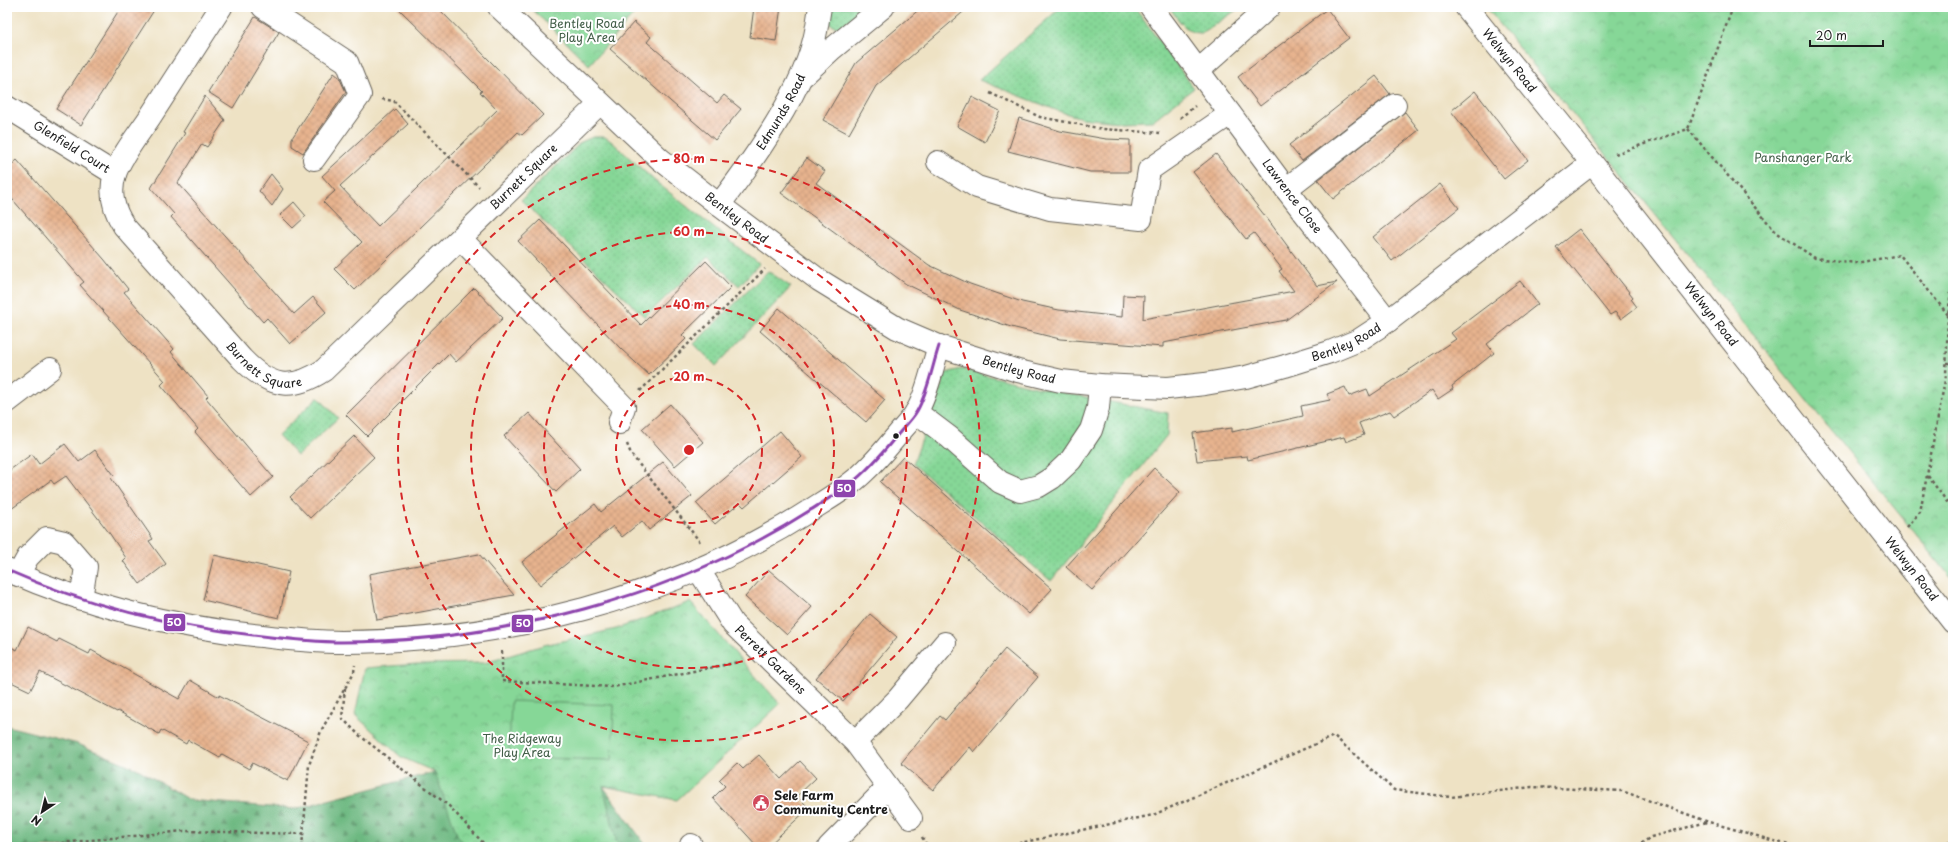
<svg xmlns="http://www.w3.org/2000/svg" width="1960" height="854" font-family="'Playpen Sans',sans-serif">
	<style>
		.grass { fill: url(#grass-dots); stroke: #517a5a }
		.forest { fill: url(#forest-firs); stroke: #446a4e }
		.park { fill: url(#park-crowns); stroke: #517a5a }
		.pitch { fill: #86d797; stroke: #517a5a }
		.building { fill: url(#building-cross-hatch) }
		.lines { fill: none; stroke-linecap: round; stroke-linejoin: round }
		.minor-casing { stroke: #666157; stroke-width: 24 }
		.major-casing { stroke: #666157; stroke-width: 24 }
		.path { stroke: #666157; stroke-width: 2.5; stroke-dasharray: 3 3; stroke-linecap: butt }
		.minor { stroke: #fff; stroke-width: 22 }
		.major { stroke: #fff; stroke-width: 22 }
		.bus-1-casing { stroke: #fff; stroke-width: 6 }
		.bus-1 { stroke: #8e44ad; stroke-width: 3 }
		.ring { fill: none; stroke: #d62828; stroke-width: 2; stroke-dasharray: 7 5 }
		.bus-dot { fill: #1c1c1c; stroke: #fff; stroke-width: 1.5 }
		.labels { text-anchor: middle; stroke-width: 4; stroke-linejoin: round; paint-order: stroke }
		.park-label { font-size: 12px; fill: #415d47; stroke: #fff }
		.street-label { font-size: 12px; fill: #1c1c1c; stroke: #fff }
		.poi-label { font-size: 12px; font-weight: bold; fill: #1c1c1c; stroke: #fff; text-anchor: start }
		.centre { fill: #d62828; stroke: #fff; stroke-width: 2 }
		.ring-label { font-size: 12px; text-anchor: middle; font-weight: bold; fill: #d62828; stroke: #fff; stroke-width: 4; stroke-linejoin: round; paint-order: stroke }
		.line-badge { stroke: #fff; stroke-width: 1.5 }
		.badge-label { font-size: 11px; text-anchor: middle; font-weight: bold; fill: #fff }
	</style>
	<defs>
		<pattern id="grass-dots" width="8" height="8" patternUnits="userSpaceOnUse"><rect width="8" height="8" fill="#86d797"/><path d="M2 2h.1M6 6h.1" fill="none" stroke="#73b882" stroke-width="1.8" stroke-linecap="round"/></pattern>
		<pattern id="forest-firs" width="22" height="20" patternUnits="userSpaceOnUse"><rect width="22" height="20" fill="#6cb880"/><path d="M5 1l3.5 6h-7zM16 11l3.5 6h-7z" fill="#589568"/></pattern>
		<pattern id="park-crowns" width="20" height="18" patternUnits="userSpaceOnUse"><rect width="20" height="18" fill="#86d797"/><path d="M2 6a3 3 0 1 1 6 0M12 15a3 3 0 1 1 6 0" fill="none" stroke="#73b882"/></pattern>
		<pattern id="building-cross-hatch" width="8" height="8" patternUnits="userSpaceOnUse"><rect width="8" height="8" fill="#e7b38e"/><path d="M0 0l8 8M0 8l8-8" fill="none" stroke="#c6997a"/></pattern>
	</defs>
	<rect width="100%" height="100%" fill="#fff"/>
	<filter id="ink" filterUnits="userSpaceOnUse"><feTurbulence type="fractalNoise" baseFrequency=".025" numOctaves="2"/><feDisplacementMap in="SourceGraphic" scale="8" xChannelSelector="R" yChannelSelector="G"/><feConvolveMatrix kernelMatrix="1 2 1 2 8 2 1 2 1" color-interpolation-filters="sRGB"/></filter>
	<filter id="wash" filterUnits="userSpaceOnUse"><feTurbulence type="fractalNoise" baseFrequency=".012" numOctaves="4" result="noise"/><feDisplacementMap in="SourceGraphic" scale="16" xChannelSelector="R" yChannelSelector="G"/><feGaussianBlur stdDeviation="0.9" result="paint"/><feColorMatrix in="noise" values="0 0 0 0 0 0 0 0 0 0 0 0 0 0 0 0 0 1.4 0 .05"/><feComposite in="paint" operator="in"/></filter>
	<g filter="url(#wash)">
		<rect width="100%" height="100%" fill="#eee2c4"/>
		<!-- grass -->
		<path class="grass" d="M830,7H864L839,28L831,25L829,20Z
			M1061,7H1134L1194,88L1152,121L1119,122L1082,118L1061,112L979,80Z
			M1169,7H1241L1202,33C1186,34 1178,19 1169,7Z
			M593,137H605L612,142L655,181L759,264L739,286L708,257L645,317L521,200L581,142Z
			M768,271L791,287L716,366L694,344Z
			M961,369L1035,387L1168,413L1167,435L1051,581L913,464L946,373Z
			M318,397L338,418L297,456L278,435Z"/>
		<!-- forest -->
		<path class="forest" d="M7,726L78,744L138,769L189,800L294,809L435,772L603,786L647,847H7Z"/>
		<!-- park -->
		<path class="park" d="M530,7H640L589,65Z
			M1486,7H1953V580Z
			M690,602L780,704L677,800L603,786L618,847H469L458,837L435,772L401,757L355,715L365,668L417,664L485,663L544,645L616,629Z"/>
		<!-- pitch -->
		<path class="pitch" d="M511,701L614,705L612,760L509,757Z"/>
		<g id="blocks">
			<!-- building -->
			<path class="building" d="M121,7H156L81,125L56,109Z
				M397,7H437L543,115L522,135L518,132L355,290L334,269L362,242L323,202L335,191L322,176L395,109L408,124L340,186L378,226L497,110L480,92L482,91Z
				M754,7H781L776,41L750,37Z
				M922,7H969L876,86L849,134L823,120L856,63Z
				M1327,9L1349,38L1260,106L1238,77Z
				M255,17L279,32L233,108L208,92Z
				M634,22L651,37L647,42L717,103L724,95L741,109L715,140L610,49Z
				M334,73L339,77L346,92L303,153L292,146V138Z
				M1376,76L1390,94L1302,161L1289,145Z
				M1475,91L1528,160L1504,179L1451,111Z
				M205,96L225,120L207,147L202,144L178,183L294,314L313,297L326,312L290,344L267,318L263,322L171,217L174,214L151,188L185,133L183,132Z
				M972,97L1000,111L985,142L957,126Z
				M1405,112L1419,130L1333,199L1318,180Z
				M1019,118L1060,131L1106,139L1130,140V172H1090L1008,151Z
				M1216,154L1269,221L1317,286L1337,282L1286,320L1163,343V347L1060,339L1011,327L960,310L906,284L781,193L807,158L825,171L816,183L929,265L970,284L1022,302L1059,310L1122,317L1123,295L1144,296L1143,319L1294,291L1279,271L1282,269L1254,233L1246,239L1193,172Z
				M17,160L104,259L128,289L124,292L174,349L171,352L208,396L206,398L273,477L251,497L195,432L198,429L161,385L165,381L80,285L84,282L7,193V169Z
				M271,174L283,189L272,206L259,191Z
				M1440,184L1459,208L1392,261L1373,237Z
				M294,202L306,216L293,228L280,215Z
				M540,220L641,325L706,261L731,287L682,335L686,339L649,375L621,349L518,241Z
				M1579,229L1633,297L1631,299L1637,307L1621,319L1615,312L1610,315L1556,247Z
				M1520,281L1538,304L1487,344L1494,353L1452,386L1453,389L1438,399L1432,390L1394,416L1390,411L1359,423L1364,435L1346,442L1344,437L1248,460L1247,456L1197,461L1193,433L1232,428V432L1303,416L1301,406L1330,400L1327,394L1345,387L1349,396L1367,389L1370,396L1456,339L1451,333Z
				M474,288L503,318L456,362L449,354L367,436L346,415Z
				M779,308L885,400L866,422L760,331Z
				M670,404L703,442L675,466L642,429Z
				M529,413L580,469L556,492L504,436Z
				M780,431L802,457L744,507L740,503L715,524L696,503Z
				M354,436L374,457L310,518L290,497Z
				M65,444L79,462L95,450L114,475L111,478L153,539L149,541L166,564L140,584L123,561L126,558L110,534L66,476L54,484L51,480L7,512V472L32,454L39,464Z
				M903,457L1052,589L1029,614L880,482Z
				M663,462L692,496L649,530L642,521L622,537L613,526L540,585L522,562L595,504L601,512Z
				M1154,468L1180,492L1092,590L1066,567Z
				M479,554L514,595L377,620L369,574Z
				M214,555L289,572L279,618L203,600Z
				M769,570L812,607L787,635L745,597Z
				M870,614L897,637L843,701L816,678Z
				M28,627L57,642L59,639L89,654L91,650L179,699L190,680L219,697V695L308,741L288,781L252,763L249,769L222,754L220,758L188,740L186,744L161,730L159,734L118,711L117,712L40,672L30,691L7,680V645L17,650Z
				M1005,649L1038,677L974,752L970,747L933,790L901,763L940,716L945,720Z
				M759,755L781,779L800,761L816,778L797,796L809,808L767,847H758L713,798L725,786L719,780L737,763L743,769Z"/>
		</g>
	</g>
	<g filter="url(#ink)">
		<use href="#blocks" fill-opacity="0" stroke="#666157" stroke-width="1"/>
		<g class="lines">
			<!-- minor casing -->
			<g class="minor-casing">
				<g id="minor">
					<path id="s1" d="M221,7C197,44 174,80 150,117C138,135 122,154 115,174C109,193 113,209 124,226L242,359C269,387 291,392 324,370L600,103"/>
					<path d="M263,7L347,62L360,95L314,159"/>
					<path id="s2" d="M499,7L660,159L719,205L819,280L897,328L939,346L1018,371L1061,381L1100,385L1168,388L1205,384L1246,377L1285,366L1330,352L1359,340L1388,321L1592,163"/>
					<path id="s3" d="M1151,7L1286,189L1388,321"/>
					<path d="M1198,71L1269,7"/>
					<path d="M804,75L832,49L883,7"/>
					<path id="s4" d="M7,107L115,174"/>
					<path d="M938,162L977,187L1050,209L1141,219L1149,170L1230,114"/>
					<path d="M1286,189L1395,105"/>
					<path id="s5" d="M719,205C752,162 802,92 814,40C817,29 818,18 820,7"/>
					<path d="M461,239L624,407L619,423"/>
					<path d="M7,402L50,369"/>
					<path d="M916,412L949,437L1000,482L1020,491L1039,486L1052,478L1071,460L1091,430L1098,408L1100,385"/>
					<path id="s6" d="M698,569L733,624L855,742L911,818"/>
					<path d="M7,570C88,606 174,627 262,636C288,639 315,642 341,642C501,642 675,597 809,511C828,499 849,487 865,471C878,459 889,445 900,432C906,425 913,418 917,411C928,392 932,367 939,346"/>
					<path d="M18,575L28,557L47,538L64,542L86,567L81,599"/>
					<path d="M855,742L898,699L945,643"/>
					<path d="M691,845V847"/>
					<path d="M829,847L888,787"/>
				</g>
			</g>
			<!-- major casing -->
			<g class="major-casing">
				<g id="major">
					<path id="s7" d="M1466,7L1592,163L1953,622"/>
				</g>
			</g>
			<!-- path -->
			<path class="path" d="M990,93L1040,117L1103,129L1160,133
				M382,99L394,101L479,187
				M1180,118L1195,106
				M1688,129L1776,232L1815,258L1856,263L1900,255L1953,321
				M1615,154L1688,129L1733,7
				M1947,363H1953
				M640,391L765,269
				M627,444L631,454L700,542
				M1928,476L1953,510
				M1907,527L1920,512L1946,375L1948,315L1953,275
				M502,651V681L613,687L739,662
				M345,688L342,718L359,735L449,806L484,844L491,847
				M922,837L926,844L931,847
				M20,847L184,831L304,834
				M302,847L309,765L321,731L354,672L355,665
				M1001,847L1153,815L1334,736L1394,790L1451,797L1532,787L1622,791L1709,822L1795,847
				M1636,847L1651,837L1707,822
				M1918,847L1953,841"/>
			<!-- minor -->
			<use href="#minor" class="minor"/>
			<!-- major -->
			<use href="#major" class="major"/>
			<!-- bus-1 casing -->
			<g class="bus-1-casing">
				<path id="bus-1" d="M7,570C88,606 174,627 262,636C288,639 315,642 341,642C501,642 675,597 809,511C828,499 849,487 865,471C878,459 889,445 900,432C906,425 913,418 917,411C928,392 932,367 939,346"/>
			</g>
			<!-- bus-1 -->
			<use href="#bus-1" class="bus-1"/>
		</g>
	</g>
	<!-- distance rings -->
	<g class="ring">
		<circle cx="689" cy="450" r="73"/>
		<circle cx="689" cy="450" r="145"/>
		<circle cx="689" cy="450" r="218"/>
		<circle cx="689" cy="450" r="291"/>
	</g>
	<!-- icons -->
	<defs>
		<g id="civic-disc" transform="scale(0.9)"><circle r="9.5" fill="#d1495b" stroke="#fff"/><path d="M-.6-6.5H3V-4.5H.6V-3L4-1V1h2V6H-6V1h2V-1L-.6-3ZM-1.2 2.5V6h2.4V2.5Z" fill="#fff"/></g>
	</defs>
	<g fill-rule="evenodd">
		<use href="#civic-disc" x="761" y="803"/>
	</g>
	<!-- markers -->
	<circle class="bus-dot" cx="896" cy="436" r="3.5"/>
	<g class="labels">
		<!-- park labels -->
		<g class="park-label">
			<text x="587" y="28">Bentley Road<tspan x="587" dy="14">Play Area</tspan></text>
			<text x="1803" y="162">Panshanger Park</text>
			<text x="522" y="743">The Ridgeway<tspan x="522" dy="14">Play Area</tspan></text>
		</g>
		<!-- street labels -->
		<g class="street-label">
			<text dy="4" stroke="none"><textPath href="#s7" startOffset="69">Welwyn Road</textPath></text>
			<text dy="4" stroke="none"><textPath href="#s5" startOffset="112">Edmunds Road</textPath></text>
			<text dy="4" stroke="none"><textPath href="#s4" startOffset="76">Glenfield Court</textPath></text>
			<text dy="4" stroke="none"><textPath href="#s1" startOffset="801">Burnett Square</textPath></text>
			<text dy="4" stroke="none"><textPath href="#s3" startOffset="236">Lawrence Close</textPath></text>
			<text dy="4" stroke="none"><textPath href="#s2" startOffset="318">Bentley Road</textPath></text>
			<text dy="4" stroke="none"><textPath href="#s7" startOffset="393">Welwyn Road</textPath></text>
			<text dy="4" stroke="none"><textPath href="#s2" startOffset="978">Bentley Road</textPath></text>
			<text dy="4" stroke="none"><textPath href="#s1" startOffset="454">Burnett Square</textPath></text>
			<text dy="4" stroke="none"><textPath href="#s2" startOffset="642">Bentley Road</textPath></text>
			<text dy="4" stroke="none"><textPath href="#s7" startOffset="717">Welwyn Road</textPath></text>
			<text dy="4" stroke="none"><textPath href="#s6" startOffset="117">Perrett Gardens</textPath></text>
		</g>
		<!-- poi labels -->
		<g class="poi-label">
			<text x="774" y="800">Sele Farm<tspan x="774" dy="14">Community Centre</tspan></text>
		</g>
	</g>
	<circle cx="689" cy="450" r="6" class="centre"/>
	<g class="ring-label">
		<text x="689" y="163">80 m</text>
		<text x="689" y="236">60 m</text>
		<text x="689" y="309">40 m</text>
		<text x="689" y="381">20 m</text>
	</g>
	<g class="line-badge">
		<rect x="833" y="479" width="23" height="19" rx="4" fill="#8e44ad"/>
		<rect x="163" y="613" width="23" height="19" rx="4" fill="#8e44ad"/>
		<rect x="511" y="614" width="23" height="19" rx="4" fill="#8e44ad"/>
	</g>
	<g class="badge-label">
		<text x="844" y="492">50</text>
		<text x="174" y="626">50</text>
		<text x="523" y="627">50</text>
	</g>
	<!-- margin -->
	<rect width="1960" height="854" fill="none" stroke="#fff" stroke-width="24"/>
	<!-- north arrow -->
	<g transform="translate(42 812) rotate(215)" stroke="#ffffff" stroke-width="3" paint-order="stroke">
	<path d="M0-3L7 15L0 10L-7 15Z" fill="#1c1c1c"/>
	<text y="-6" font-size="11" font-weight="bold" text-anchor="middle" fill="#1c1c1c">N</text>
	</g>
	<!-- scale -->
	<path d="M1810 40v6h73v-6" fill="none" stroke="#1c1c1c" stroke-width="2"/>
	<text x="1816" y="40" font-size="12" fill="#1c1c1c" stroke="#ffffff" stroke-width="3" paint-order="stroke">20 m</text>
</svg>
